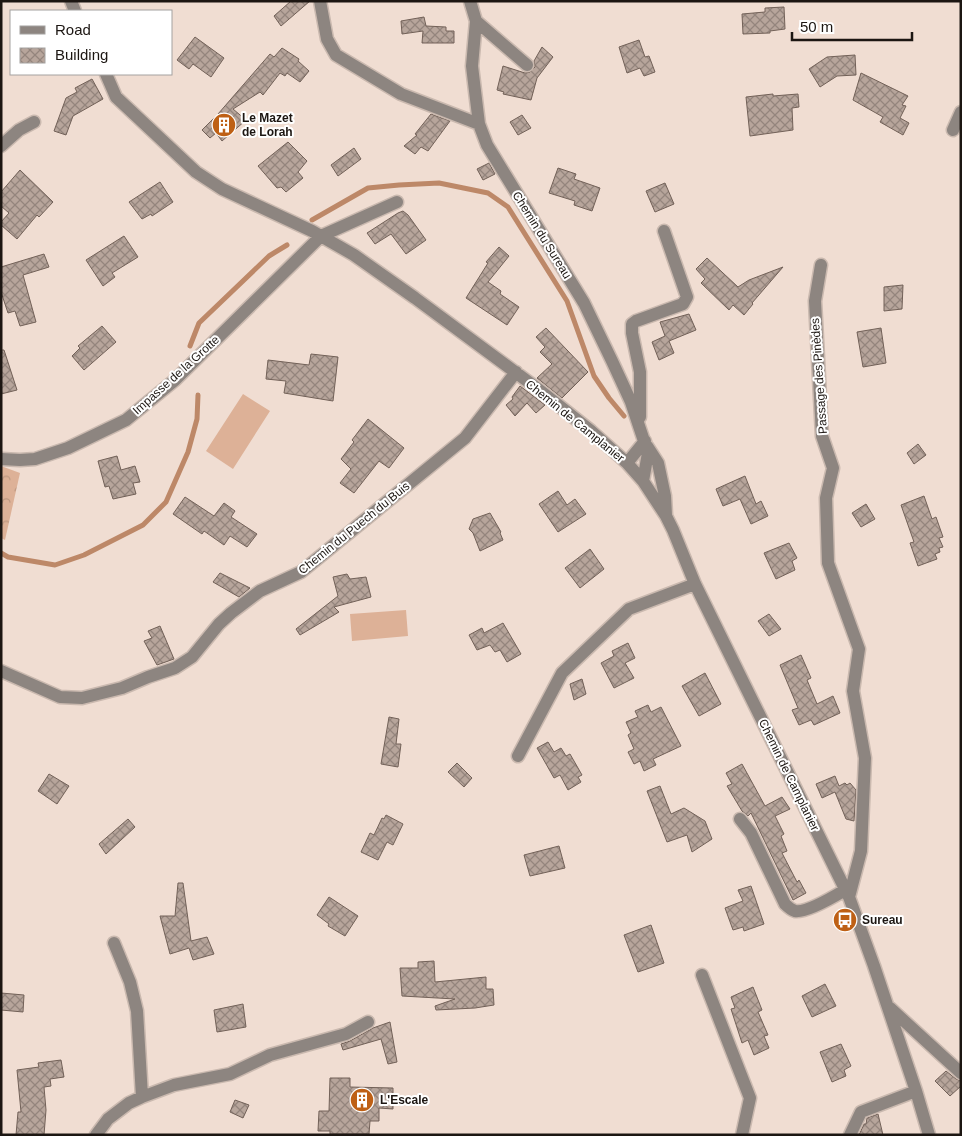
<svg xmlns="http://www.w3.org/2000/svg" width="962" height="1136" font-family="Arial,sans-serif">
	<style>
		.park { fill: url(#park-crowns) }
		.pitch { fill: #ddb197 }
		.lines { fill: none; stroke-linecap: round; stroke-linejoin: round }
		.stream { stroke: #bd8868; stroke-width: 5 }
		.building { fill: url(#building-cross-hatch); stroke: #726158 }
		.minor-casing { stroke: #cab9af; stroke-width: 15 }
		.minor { stroke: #8d8580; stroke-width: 12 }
		.labels { text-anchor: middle; stroke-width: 4; stroke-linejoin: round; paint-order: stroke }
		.poi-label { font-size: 12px; font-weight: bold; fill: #1c1612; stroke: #fff; text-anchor: start }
		.street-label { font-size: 12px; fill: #1c1612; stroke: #fff }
	</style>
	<defs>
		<pattern id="park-crowns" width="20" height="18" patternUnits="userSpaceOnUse" patternTransform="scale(1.25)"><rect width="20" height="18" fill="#ddb197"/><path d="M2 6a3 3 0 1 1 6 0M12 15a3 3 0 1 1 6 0" fill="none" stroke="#bd9881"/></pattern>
		<pattern id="building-cross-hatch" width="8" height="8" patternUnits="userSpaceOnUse" patternTransform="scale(1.25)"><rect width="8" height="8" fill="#b7a59b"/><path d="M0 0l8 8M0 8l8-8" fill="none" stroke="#94857d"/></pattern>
	</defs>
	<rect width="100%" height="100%" fill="#f0ddd2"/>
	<!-- park -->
	<path class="park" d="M1,466L20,473L5,540L1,538Z"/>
	<!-- pitch -->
	<path class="pitch" d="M243,394L270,411L233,469L206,451Z
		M406,610L408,636L352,641L350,614Z"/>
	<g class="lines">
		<!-- stream -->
		<path class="stream" d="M312,220L368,188L399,185L439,183L488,193L508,207L567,301L594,376L609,398L624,416
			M190,346L199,323L269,256L287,245
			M1,553L8,557L55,565L84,555L143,525L166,502L188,452L197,419L198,395"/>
	</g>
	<!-- building -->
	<path class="building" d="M291,1H310L281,26L274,16Z
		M784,7L785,29L770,31V33L743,34L742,14L765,12V8Z
		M424,17L426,26L446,27V31H454V43H422L423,31L402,34L401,21Z
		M195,37L224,58L211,77L193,64L189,69L177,60Z
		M639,40L645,57L649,56L655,72L644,76L640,68L627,73L619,47Z
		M542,47L553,57L537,78L531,100L503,94L504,92L497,90L503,66L525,73L530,72L535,67L534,61Z
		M282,48L299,59L298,61L309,71L300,82L287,73L285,76L280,73L263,95L260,92L233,109L246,120L222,141L216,133L210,138L202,130L213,119L219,115L218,114L270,54L274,57Z
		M855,55L856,75L837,76L820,87L809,69L827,57Z
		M861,73L908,96L902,105L906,106L900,118L909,123L903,135L880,122L883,117L853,100Z
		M92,79L103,99L73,116L66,135L54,131L66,98L77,92L75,88Z
		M773,94V96L798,94L799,107L792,108L793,130L750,136L746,97Z
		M431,114L450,121L428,151L421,147L415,154L404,146L417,135L415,134Z
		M522,115L531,128L518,135L510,122Z
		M288,142L307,161L298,172L303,178L286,192L281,187L277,188L258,166Z
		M354,148L361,159L338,176L331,165Z
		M489,163L495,174L483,180L477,169Z
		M558,168L576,174L574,179L600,188L592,211L574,205L575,201L549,193Z
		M20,170L53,202L39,217L37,215L17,239L1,225V222L9,213L1,206V192Z
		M160,182L173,202L152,216L151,214L142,219L129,202Z
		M665,183L674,204L655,212L646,191Z
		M403,211L408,215L426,240L406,254L391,234L375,244L367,233L398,213Z
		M124,236L138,257L112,273L115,277L103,286L86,260Z
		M499,247L509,256L488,282L501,291L500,294L519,307L507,325L466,298L488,263L486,262Z
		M44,254L49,267L23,275L36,322L20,326L15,311L8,313L1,292V267Z
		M707,258L738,287L749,280L783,267L752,303L753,304L744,315L733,305L729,310L701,283L705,279L696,269Z
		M903,285L902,309L884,311V287Z
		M689,314L696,330L669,341L674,353L659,360L652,342L665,336L660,322Z
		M102,326L116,342L84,370L72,356L80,348L78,346Z
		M546,328L588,372L562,398L537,378L552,364L540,352L545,347L536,337Z
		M881,328L886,363L863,367L857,332Z
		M1,350H4L17,390L1,394Z
		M311,354L338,357L333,401L284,393L286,381L266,379L268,360L309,365Z
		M520,386L545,405L536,413L527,403L515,416L506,405L513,399L512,397Z
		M368,419L404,448L389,468L379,461L354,493L340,483L351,469L341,459L354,442L352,440Z
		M918,444L926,455L914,464L907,453Z
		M117,456L121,470L135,466L140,482L133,483L136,494L113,499L109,486L105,487L98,461Z
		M745,476L756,504L761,501L768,516L751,524L740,499L723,506L716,489Z
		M558,491L567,505L575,499L586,514L558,532L539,504Z
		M924,496L932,519L936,517L943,537L939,538L943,547L939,548L940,552L935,554L937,559L918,566L910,543L914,542L901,505Z
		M185,497L214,516L224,503L235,511L231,517L257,534L247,547L230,536L224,545L204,531L202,534L173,514Z
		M866,504L875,519L861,527L852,513Z
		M490,513L501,532L500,533L503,540L480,551L473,533L469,529L473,519Z
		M789,543L797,558L792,561L795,570L776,579L764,553Z
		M590,549L604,569L580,588L565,568Z
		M220,573L250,588L239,597L213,582Z
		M347,574L350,579L366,577L371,597L334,607L339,612L300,635L296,629L338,596L333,577Z
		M769,614L781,629L769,636L758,621Z
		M503,623L521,654L507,662L500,650L495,652L490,645L477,650L469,635L482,628L484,633Z
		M160,626L174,659L157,665L144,641L152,638L148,631Z
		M628,643L635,658L625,663L634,678L614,688L601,663L614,656L612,651Z
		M801,655L811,678L807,680L817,704L833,696L840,713L814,725L811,720L799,725L792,710L798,708L780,665Z
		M705,673L721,704L699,716L682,686Z
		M582,679L586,694L574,700L570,684Z
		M648,705L651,712L661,707L681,746L653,759L656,765L644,771L640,761L634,764L628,752L634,749L628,735L631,733L626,722L638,717L635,711Z
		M389,717L399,719L396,744H401L398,767L381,764Z
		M548,742L554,752L561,748L566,756L570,754L582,775L578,777L581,782L568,790L560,775L554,778L537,748Z
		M457,763L472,778L464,787L448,772Z
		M742,764L765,806L782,797L790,809L775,816L784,834L781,836L787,851L782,853L797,882L799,880L806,893L793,900L751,813L748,816L742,811L727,786L732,784L726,773Z
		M49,774L69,786L57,804L38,791Z
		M835,776L839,786L845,783L847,785L850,783L856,790L854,821L846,819L835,792L822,798L816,784Z
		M660,786L671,814L684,808L705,821L712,839L692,852L687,835L667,842L647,791Z
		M386,815L403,824L393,845L387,842L378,860L361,852L370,833L374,835L382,818L384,819Z
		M128,819L135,827L106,854L99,844Z
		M559,846L565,868L530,876L524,855Z
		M178,883H183L191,941L207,937L214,954L193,960L189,948L170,954L160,916H175Z
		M751,886L764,924L744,931L743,927L733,930L725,908L743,901L738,890Z
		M329,897L358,916L345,936L328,926L329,924L317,915Z
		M651,925L664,963L638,972L624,935Z
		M434,961L435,982L486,977V989H493L494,1005L475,1008L436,1010L435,1006L455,999L402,996L400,968H418V962Z
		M825,984L836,1006L812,1017L802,996Z
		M753,987L762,1010L758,1012L768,1035L764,1036L769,1048L754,1055L748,1040L742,1043L731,1009L735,1008L731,997Z
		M1,993L24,995L23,1012L1,1010Z
		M243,1004L246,1027L217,1032L214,1010Z
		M390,1022L397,1062L388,1064L381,1039L343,1050L341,1044L350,1041L373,1028Z
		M841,1044L851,1066L844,1070L846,1076L832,1082L820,1052Z
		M61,1060L64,1077L50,1079L51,1086L44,1087L46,1110L44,1135H16L18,1112H21L17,1070L39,1067L38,1063Z
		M946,1071L956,1079L961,1081V1086L950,1096L935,1081Z
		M330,1078H350V1087L393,1088V1109L379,1108V1121H370L369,1134H330V1131H318L319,1111H329Z
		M235,1100L249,1105L243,1118L230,1112Z
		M878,1114L883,1135H859L864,1124H866L867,1118Z"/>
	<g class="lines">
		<!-- minor casing -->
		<g class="minor-casing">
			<path id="minor" d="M71,1L75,11
				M320,1L327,39L336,55L401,94L479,124
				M470,1L476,21L472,66L479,124L487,145L584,303L612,361L631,402L648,453L643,481
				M476,21L527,65
				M106,74L116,97L196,172L222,189L312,231L354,255L415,298L538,389L591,431L627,463L643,481L666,516L673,530L695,584L849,897L874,966L916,1091L929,1135
				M953,130L961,112
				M1,146L19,130L34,122
				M821,265L815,301L822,436L833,468L826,498L828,563L859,649L853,691L865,758L861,851L849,897
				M640,417V372L632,333V324L636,321L683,304L687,297L664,231
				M647,446L658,463L665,496L666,515
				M1,459L20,460L35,459L68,448L126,420L175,380L321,236L397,202
				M627,463L645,441
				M1,671L60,697L82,698L122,688L148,677L175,668L192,657L219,624L231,613L260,591L301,572L465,438L516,372
				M518,756L562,673L629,609L695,584
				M740,819L751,833L785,904C788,907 792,910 795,911C807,913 835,896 845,890
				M114,943L130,982L137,1011L142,1097
				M702,975L750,1098L742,1135
				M890,1008L961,1073
				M96,1135L108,1119L129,1103L142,1097L174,1085L230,1074L270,1055L346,1034L368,1022
				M850,1135L861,1112L916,1091"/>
		</g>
		<!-- minor -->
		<use href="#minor" class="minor"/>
	</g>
	<!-- icons -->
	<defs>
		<g id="building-disc" transform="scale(1.25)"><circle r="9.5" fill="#be6015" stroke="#fff"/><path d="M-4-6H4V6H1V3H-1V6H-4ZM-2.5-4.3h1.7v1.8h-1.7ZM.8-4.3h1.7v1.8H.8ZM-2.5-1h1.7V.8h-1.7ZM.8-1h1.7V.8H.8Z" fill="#fff"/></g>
		<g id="bus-disc" transform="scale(1.25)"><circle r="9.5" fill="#be6015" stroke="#fff"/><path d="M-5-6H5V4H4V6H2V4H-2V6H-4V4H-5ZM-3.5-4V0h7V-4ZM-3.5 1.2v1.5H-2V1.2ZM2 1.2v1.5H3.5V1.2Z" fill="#fff"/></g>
	</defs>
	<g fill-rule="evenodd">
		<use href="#building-disc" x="224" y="125"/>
		<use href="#bus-disc" x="845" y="920"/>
		<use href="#building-disc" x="362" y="1100"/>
	</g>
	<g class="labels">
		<!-- poi labels -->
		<g class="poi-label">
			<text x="242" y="122">Le Mazet<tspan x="242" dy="14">de Lorah</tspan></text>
			<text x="862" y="924">Sureau</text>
			<text x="380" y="1104">L'Escale</text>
		</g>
		<!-- street labels -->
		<g class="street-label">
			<text transform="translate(542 235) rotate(58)" y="4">Chemin du Sureau</text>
			<text transform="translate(176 375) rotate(-42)" y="4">Impasse de la Grotte</text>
			<text transform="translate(819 376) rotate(-94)" y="4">Passage des Pinèdes</text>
			<text transform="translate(575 421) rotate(39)" y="4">Chemin de Camplanier</text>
			<text transform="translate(354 528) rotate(-39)" y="4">Chemin du Puech du Buis</text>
			<text transform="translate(789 775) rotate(64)" y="4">Chemin de Camplanier</text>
		</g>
	</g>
	<!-- border -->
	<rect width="962" height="1136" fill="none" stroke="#1c1612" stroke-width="5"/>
	<!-- legend -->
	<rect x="10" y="10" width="162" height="65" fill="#ffffff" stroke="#a4a2a0"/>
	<rect x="20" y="26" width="25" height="8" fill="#8d8580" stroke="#a4a2a0"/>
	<text x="55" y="35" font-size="15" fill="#1c1612">Road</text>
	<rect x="20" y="48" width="25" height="15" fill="url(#building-cross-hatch)" stroke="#a4a2a0"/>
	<text x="55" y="60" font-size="15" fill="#1c1612">Building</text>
	<!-- scale -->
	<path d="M792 32v8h120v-8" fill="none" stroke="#1c1612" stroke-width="2.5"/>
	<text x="800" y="32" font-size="15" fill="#1c1612" stroke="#ffffff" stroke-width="4" paint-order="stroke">50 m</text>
</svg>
